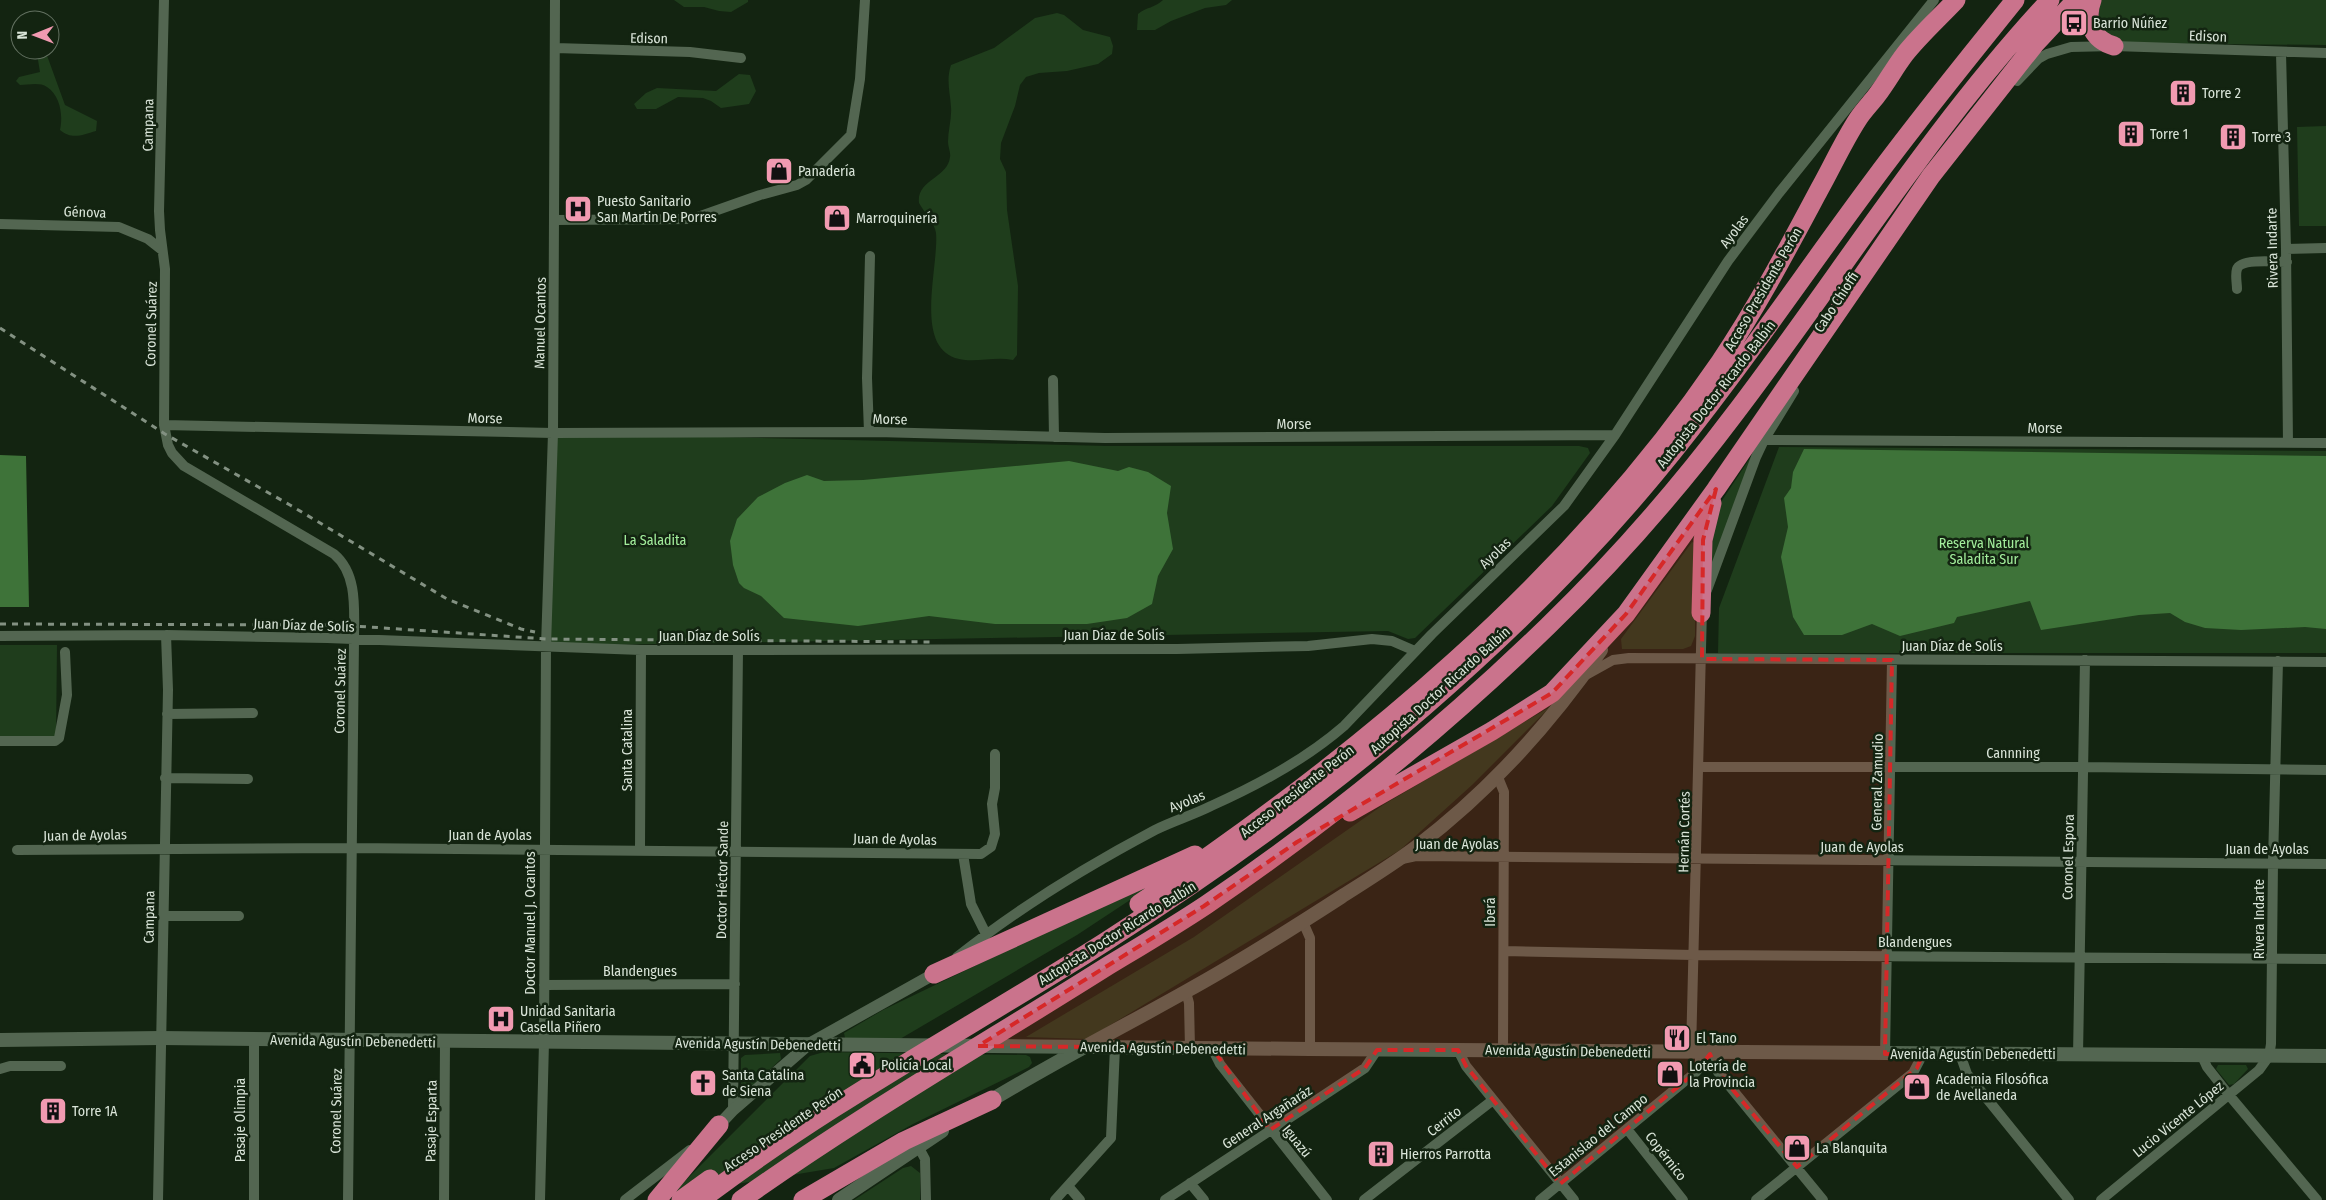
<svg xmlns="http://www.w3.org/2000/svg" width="2326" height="1200" font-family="'Fira Sans Condensed',sans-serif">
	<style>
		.green { fill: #1f3d1c }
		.water { fill: #3e7339 }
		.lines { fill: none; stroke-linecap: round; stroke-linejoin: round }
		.minor { stroke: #536651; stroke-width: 10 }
		.tertiary { stroke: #536651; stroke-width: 12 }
		.secondary { stroke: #536651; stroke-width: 14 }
		.motorway { stroke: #ca738c; stroke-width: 19 }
		.rail { stroke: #839182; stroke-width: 3; stroke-dasharray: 6 6; stroke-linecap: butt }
		.marked { fill: #d62828; fill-opacity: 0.2; stroke: #d62828; stroke-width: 4; stroke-dasharray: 10 6; stroke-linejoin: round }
		.labels { text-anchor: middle; stroke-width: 5; stroke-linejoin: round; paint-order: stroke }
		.poi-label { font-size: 14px; fill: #dae5d9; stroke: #132411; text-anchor: start }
		.street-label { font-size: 14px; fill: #dae5d9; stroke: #132411 }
		.park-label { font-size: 14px; fill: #a3ee9c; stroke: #132411 }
	</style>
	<rect width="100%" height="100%" fill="#132411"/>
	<!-- green -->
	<path class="green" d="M674,0H748V2L731,12L719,11L704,7H684Z
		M1163,0H1232L1226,5L1205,8L1171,21L1155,30H1137L1138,14C1146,7 1155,8 1163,0Z
		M2098,0H2326V45L2120,43L2099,27L2096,10Z
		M1057,13L1064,15L1083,30L1110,37L1113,46L1112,54L1098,64L1067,71L1039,73L1026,77L1020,85L1015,106L1001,143L1000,159L1006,172L1007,210L1018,286L1017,355L1013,360C993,356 974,364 955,358C914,344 939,266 936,233C935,224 924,212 919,203C916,180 948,178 950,157C951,153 948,147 948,142C948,130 952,118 951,107C950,91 946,80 951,65L994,48L1035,18Z
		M40,50H45L65,105L97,121L96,131C82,135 72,140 60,130C63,117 61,96 47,87C40,82 28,85 20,85L16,81L19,77L40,72L37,54Z
		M739,74L750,75L756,91L749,104L721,108L711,101L703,98L678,97L656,109H637L634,104L646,93L657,88L716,91Z
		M2326,126V226H2299L2297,127Z
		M553,433L1107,446H1579L1588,448L1590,453L1552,506L1415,638L1408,639L1388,631L546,646Z
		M1779,447L2326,451V653H1718L1719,608Z
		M1752,455L1709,573L1713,514Z
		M1692,542L1695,543V636L1691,646L1683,649H1622L1621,639Z
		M0,645H57L56,738L0,736Z
		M1550,707L1472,785L1400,850L1087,1039L1026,1037L1194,937L1383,805Z
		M1177,869L1077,935L900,1039L845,1038L844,1033L883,1010Z
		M824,1052L1026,1055L1030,1057L1032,1063L1029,1067L913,1124L834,1168L671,1195L810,1056Z
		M780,1053L781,1059L741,1097V1058L745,1055Z
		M2218,1065H2246L2248,1069L2234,1084L2229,1085L2216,1069Z
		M911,1166L920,1173V1200H854L903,1168Z"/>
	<!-- water -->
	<path class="water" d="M1804,449L2326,456V629L2305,627L2241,630L2205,628L2185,622L2170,613L2139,615L2041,630L2030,601L1957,617L1954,623L1900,636L1872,624L1842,635H1804L1793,617L1781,557L1788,527L1784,498L1791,488L1793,472Z
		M0,455L26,456L29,607H0Z
		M1069,461L1118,471L1129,467L1148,472L1171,486L1167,513L1173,549L1158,576L1152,604L1127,618L1087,624H995L929,616L858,626L784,618L761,596L744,588L739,583L733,565L730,541L737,519L758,497L785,483L807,475L824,481L863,480Z"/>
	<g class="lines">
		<!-- minor -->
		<path class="minor" d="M164,0L159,211L160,230L165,269L164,425L168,445L172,453L184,466L334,554C358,574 354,610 354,640L348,1200
			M555,48L690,52L741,58
			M2281,53L2286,249L2288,443
			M2017,81L2038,59L2047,54L2071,47L2114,46L2326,53
			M555,220L692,219L760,195L797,185L806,180L851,135L860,79L865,0
			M0,224L119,227L148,239L162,250
			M2286,249L2326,248
			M2237,289C2237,283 2235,275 2237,269C2241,258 2277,262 2287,262
			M1053,380L1054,437
			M164,425L553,433L877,432L1105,438L1615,435
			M869,432L867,378L870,256
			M1764,440L2326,443
			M1707,590L1756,457L1764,440L1794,391
			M0,636L166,635L327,638L641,650H738L1177,649L1308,646L1372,639L1392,641L1415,651
			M1586,675L1613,660L1629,658L2326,662
			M167,714L253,713
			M0,741H55L59,738L67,695L65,652
			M1699,767H2083L2326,770
			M1497,775L1504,792L1503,1050
			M165,778L248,779
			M17,850L351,848L981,854L991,847L995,834L992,804L995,788V754
			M640,850L641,650
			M963,854L971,904L986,934
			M1402,859L1416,856L2326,864
			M163,916H239
			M1303,922L1310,938V1049
			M1504,951L1694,955L2326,959
			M957,957C1017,909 1087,866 1155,830C1173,821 1193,815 1211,806C1258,785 1305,760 1344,726L1432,634L1564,506L1615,435L1728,261L1779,193L1934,0
			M544,985L735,984
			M1186,992L1189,1003L1190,1048
			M254,1039V1200
			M1212,1048L1220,1064L1327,1200
			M1458,1050L1466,1066L1574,1200
			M1691,1052L1702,609
			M1715,1053L1718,1072L1823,1200
			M1885,1054L1892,660
			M1960,1054L1967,1074L2069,1200
			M2078,1055L2085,660
			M2202,1056L2207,1067L2229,1095L2317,1200
			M0,1069L10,1066H61
			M733,1110L738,650
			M1627,1129L1683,1200
			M918,1146L925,1159L926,1200
			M1190,1183L1204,1200
			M1068,1186L1080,1200
			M158,1200L168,690L166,635
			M444,1200L445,1042
			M540,1200L544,1042L546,646L553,433L555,0
			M625,1200L690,1150
			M1055,1200L1111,1138L1115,1047
			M1165,1200L1365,1068L1377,1050
			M1364,1200L1493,1100
			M1540,1200L1696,1072L1700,1067V1052
			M1756,1200L1913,1073L1923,1054
			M2101,1200L2259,1070L2269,1056L2271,1044L2273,863L2278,661"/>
		<!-- tertiary -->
		<path class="tertiary" d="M719,1125L733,1110L809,1044L934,974"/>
		<!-- secondary -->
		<path class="secondary" d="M0,1040L160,1038L1310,1049L2326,1056
			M985,1104C1050,1064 1119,1029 1185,992C1238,963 1290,930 1341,897C1366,881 1392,865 1416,847C1487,793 1550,724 1601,650
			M839,1200L942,1131"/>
		<!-- motorway -->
		<path class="motorway" d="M2092,0C2084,21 2093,40 2114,46
			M1701,613L1703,540L1712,503
			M1350,812L1492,731L1552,693L1626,614L1716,489L1931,176L2035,44L2076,0
			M1139,904C1358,757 1570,582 1720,362C1757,307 1788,248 1819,190C1832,167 1843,142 1858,119C1863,111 1871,103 1877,95C1887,82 1895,67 1905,54C1920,35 1939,18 1956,0
			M934,974L1195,855
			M657,1200L719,1125
			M681,1200L710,1179
			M701,1200C828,1103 970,1028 1105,942C1216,871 1325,793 1425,706C1506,636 1585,558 1654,475C1731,382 1798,282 1870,185C1916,122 1966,61 2015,0
			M741,1200C859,1116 984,1044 1106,967C1139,947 1173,927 1206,905C1328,822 1442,729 1548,626C1614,562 1678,489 1733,416C1839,277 1931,128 2050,0
			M803,1200L904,1141L992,1100"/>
		<!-- rail -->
		<path class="rail" d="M0,328L165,434L290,505L447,599L521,629L535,632
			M0,624L339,625L547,639L934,642"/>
	</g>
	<!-- marked area -->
	<path class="marked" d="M1716,489L1703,540L1702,659L1892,660L1885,1054H1923L1917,1068L1797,1167L1718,1072L1710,1054L1696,1072L1560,1184L1466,1066L1458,1050H1377L1365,1068L1270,1130L1212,1048L978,1046L1204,906L1297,842L1552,693L1626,614Z"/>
	<!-- icons -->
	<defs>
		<g id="bus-square" transform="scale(1.4375)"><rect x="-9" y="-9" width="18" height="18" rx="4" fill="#f19ab1" stroke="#132411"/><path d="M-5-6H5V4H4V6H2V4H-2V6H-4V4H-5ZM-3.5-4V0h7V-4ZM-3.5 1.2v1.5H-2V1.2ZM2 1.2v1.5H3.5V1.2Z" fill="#111"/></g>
		<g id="building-square" transform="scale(1.4375)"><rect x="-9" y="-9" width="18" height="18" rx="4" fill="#f19ab1" stroke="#132411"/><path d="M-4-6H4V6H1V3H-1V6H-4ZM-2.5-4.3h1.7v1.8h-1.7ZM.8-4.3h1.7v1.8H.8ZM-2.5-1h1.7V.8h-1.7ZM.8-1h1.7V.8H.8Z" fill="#111"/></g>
		<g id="shop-square" transform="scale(1.4375)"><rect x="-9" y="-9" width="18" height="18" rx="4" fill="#f19ab1" stroke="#132411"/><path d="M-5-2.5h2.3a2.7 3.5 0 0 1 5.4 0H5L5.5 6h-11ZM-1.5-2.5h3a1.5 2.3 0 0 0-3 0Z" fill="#111"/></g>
		<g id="hospital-square" transform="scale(1.4375)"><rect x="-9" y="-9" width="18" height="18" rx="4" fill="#f19ab1" stroke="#132411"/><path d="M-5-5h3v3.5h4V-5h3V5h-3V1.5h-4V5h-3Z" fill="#111"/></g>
		<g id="restaurant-square" transform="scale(1.4375)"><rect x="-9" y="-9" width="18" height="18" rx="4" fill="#f19ab1" stroke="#132411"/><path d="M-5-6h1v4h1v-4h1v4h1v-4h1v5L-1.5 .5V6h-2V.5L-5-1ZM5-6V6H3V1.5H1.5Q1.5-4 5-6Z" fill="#111"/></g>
		<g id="civic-square" transform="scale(1.4375)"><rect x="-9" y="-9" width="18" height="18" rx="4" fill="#f19ab1" stroke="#132411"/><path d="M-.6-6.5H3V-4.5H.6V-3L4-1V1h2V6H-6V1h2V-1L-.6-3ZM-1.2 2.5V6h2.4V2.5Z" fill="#111"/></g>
		<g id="church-square" transform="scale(1.4375)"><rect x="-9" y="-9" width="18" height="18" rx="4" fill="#f19ab1" stroke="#132411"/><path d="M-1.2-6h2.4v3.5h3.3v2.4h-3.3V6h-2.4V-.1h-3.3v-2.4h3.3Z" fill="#111"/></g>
	</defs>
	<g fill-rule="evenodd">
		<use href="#bus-square" x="2074" y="23"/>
		<use href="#building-square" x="2183" y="93"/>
		<use href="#building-square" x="2131" y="134"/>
		<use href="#building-square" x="2233" y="137"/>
		<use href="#shop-square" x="779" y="171"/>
		<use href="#hospital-square" x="578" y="209"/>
		<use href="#shop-square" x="837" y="218"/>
		<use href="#hospital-square" x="501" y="1019"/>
		<use href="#restaurant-square" x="1677" y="1038"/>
		<use href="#civic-square" x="862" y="1065"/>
		<use href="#shop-square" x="1670" y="1074"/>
		<use href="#church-square" x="703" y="1083"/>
		<use href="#shop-square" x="1917" y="1087"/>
		<use href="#building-square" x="53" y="1111"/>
		<use href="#shop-square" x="1797" y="1148"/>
		<use href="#building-square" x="1381" y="1154"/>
	</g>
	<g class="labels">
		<!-- poi labels -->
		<g class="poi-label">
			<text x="2093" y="28">Barrio Núñez</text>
			<text x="2202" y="98">Torre 2</text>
			<text x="2150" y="139">Torre 1</text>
			<text x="2252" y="142">Torre 3</text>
			<text x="798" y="176">Panadería</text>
			<text x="597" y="206">Puesto Sanitario<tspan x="597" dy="16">San Martin De Porres</tspan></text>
			<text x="856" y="223">Marroquinería</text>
			<text x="520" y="1016">Unidad Sanitaria<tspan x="520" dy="16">Casella Piñero</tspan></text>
			<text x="1696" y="1043">El Tano</text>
			<text x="881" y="1070">Policía Local</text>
			<text x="1689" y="1071">Lotería de<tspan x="1689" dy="16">la Provincia</tspan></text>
			<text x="722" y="1080">Santa Catalina<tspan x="722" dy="16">de Siena</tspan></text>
			<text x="1936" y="1084">Academia Filosófica<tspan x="1936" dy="16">de Avellaneda</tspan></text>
			<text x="72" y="1116">Torre 1A</text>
			<text x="1816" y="1153">La Blanquita</text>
			<text x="1400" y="1159">Hierros Parrotta</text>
		</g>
		<!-- street labels -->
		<g class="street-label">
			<text transform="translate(2208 36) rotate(2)" y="5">Edison</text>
			<text transform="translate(649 38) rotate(1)" y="5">Edison</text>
			<text transform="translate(148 125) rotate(-89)" y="5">Campana</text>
			<text transform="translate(85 212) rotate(2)" y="5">Génova</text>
			<text transform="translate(1734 231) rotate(-53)" y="5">Ayolas</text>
			<text transform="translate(2272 248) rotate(-91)" y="5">Rivera Indarte</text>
			<text transform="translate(1763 289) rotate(-60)" y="5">Acceso Presidente Perón</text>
			<text transform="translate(1836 302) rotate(-57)" y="5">Cabo Chioffi</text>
			<text transform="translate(540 323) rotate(-89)" y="5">Manuel Ocantos</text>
			<text transform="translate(151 324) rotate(-89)" y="5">Coronel Suárez</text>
			<text transform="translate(1716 394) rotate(-52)" y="5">Autopista Doctor Ricardo Balbín</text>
			<text transform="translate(485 418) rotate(1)" y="5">Morse</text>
			<text transform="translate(890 419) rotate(1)" y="5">Morse</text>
			<text x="1294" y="429">Morse</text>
			<text x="2045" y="433">Morse</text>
			<text transform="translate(1495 553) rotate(-44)" y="5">Ayolas</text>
			<text transform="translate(304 625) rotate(2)" y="5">Juan Díaz de Solís</text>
			<text x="1114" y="640">Juan Díaz de Solís</text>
			<text x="709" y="641">Juan Díaz de Solís</text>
			<text x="1952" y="651">Juan Díaz de Solís</text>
			<text transform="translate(1440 690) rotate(-42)" y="5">Autopista Doctor Ricardo Balbín</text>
			<text transform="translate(340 691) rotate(-89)" y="5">Coronel Suárez</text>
			<text transform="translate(627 750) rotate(-90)" y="5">Santa Catalina</text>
			<text x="2013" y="758">Cannning</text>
			<text transform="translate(1877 782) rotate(-89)" y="5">General Zamudio</text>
			<text transform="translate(1297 791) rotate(-38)" y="5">Acceso Presidente Perón</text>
			<text transform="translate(1187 801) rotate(-22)" y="5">Ayolas</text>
			<text transform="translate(1684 832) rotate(-89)" y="5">Hernán Cortés</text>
			<text transform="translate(85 835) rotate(-1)" y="5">Juan de Ayolas</text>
			<text x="490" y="840">Juan de Ayolas</text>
			<text transform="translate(895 839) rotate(1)" y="5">Juan de Ayolas</text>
			<text x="1457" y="849">Juan de Ayolas</text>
			<text x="1862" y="852">Juan de Ayolas</text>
			<text x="2267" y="854">Juan de Ayolas</text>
			<text transform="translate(2068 857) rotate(-89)" y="5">Coronel Espora</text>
			<text transform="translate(722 880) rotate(-89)" y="5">Doctor Héctor Sande</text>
			<text transform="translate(1490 912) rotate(-90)" y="5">Iberá</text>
			<text transform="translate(149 917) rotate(-89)" y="5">Campana</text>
			<text transform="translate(2259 919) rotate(-90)" y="5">Rivera Indarte</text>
			<text transform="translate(530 923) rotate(-90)" y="5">Doctor Manuel J. Ocantos</text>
			<text transform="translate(1117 933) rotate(-32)" y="5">Autopista Doctor Ricardo Balbín</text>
			<text x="1915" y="947">Blandengues</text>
			<text x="640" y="976">Blandengues</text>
			<text transform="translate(353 1041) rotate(1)" y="5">Avenida Agustín Debenedetti</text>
			<text transform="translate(758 1044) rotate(1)" y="5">Avenida Agustín Debenedetti</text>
			<text transform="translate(1163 1048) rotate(1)" y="5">Avenida Agustín Debenedetti</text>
			<text transform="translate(1568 1051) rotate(1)" y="5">Avenida Agustín Debenedetti</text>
			<text x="1973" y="1059">Avenida Agustín Debenedetti</text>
			<text transform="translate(336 1111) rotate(-89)" y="5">Coronel Suárez</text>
			<text transform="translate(1267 1117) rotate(-33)" y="5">General Argañaráz</text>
			<text transform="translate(2178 1119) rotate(-39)" y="5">Lucio Vicente López</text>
			<text transform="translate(240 1120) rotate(-90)" y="5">Pasaje Olimpia</text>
			<text transform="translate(431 1121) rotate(-89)" y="5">Pasaje Esparta</text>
			<text transform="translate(1444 1121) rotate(-38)" y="5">Cerrito</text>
			<text transform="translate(783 1129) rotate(-34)" y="5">Acceso Presidente Perón</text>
			<text transform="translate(1598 1135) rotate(-39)" y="5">Estanislao del Campo</text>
			<text transform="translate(1297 1141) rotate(51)" y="5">Iguazú</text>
			<text transform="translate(1666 1156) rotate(52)" y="5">Copérnico</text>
		</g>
		<!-- park labels -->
		<g class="park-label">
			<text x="655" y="545">La Saladita</text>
			<text x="1984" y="548">Reserva Natural<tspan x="1984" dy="16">Saladita Sur</tspan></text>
		</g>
	</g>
	<!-- north arrow -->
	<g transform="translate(35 35) rotate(269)"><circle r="24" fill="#132411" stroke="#637161"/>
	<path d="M0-4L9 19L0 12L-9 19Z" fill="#f19ab1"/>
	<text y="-8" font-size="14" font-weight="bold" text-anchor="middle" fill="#dae5d9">N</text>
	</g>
</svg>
